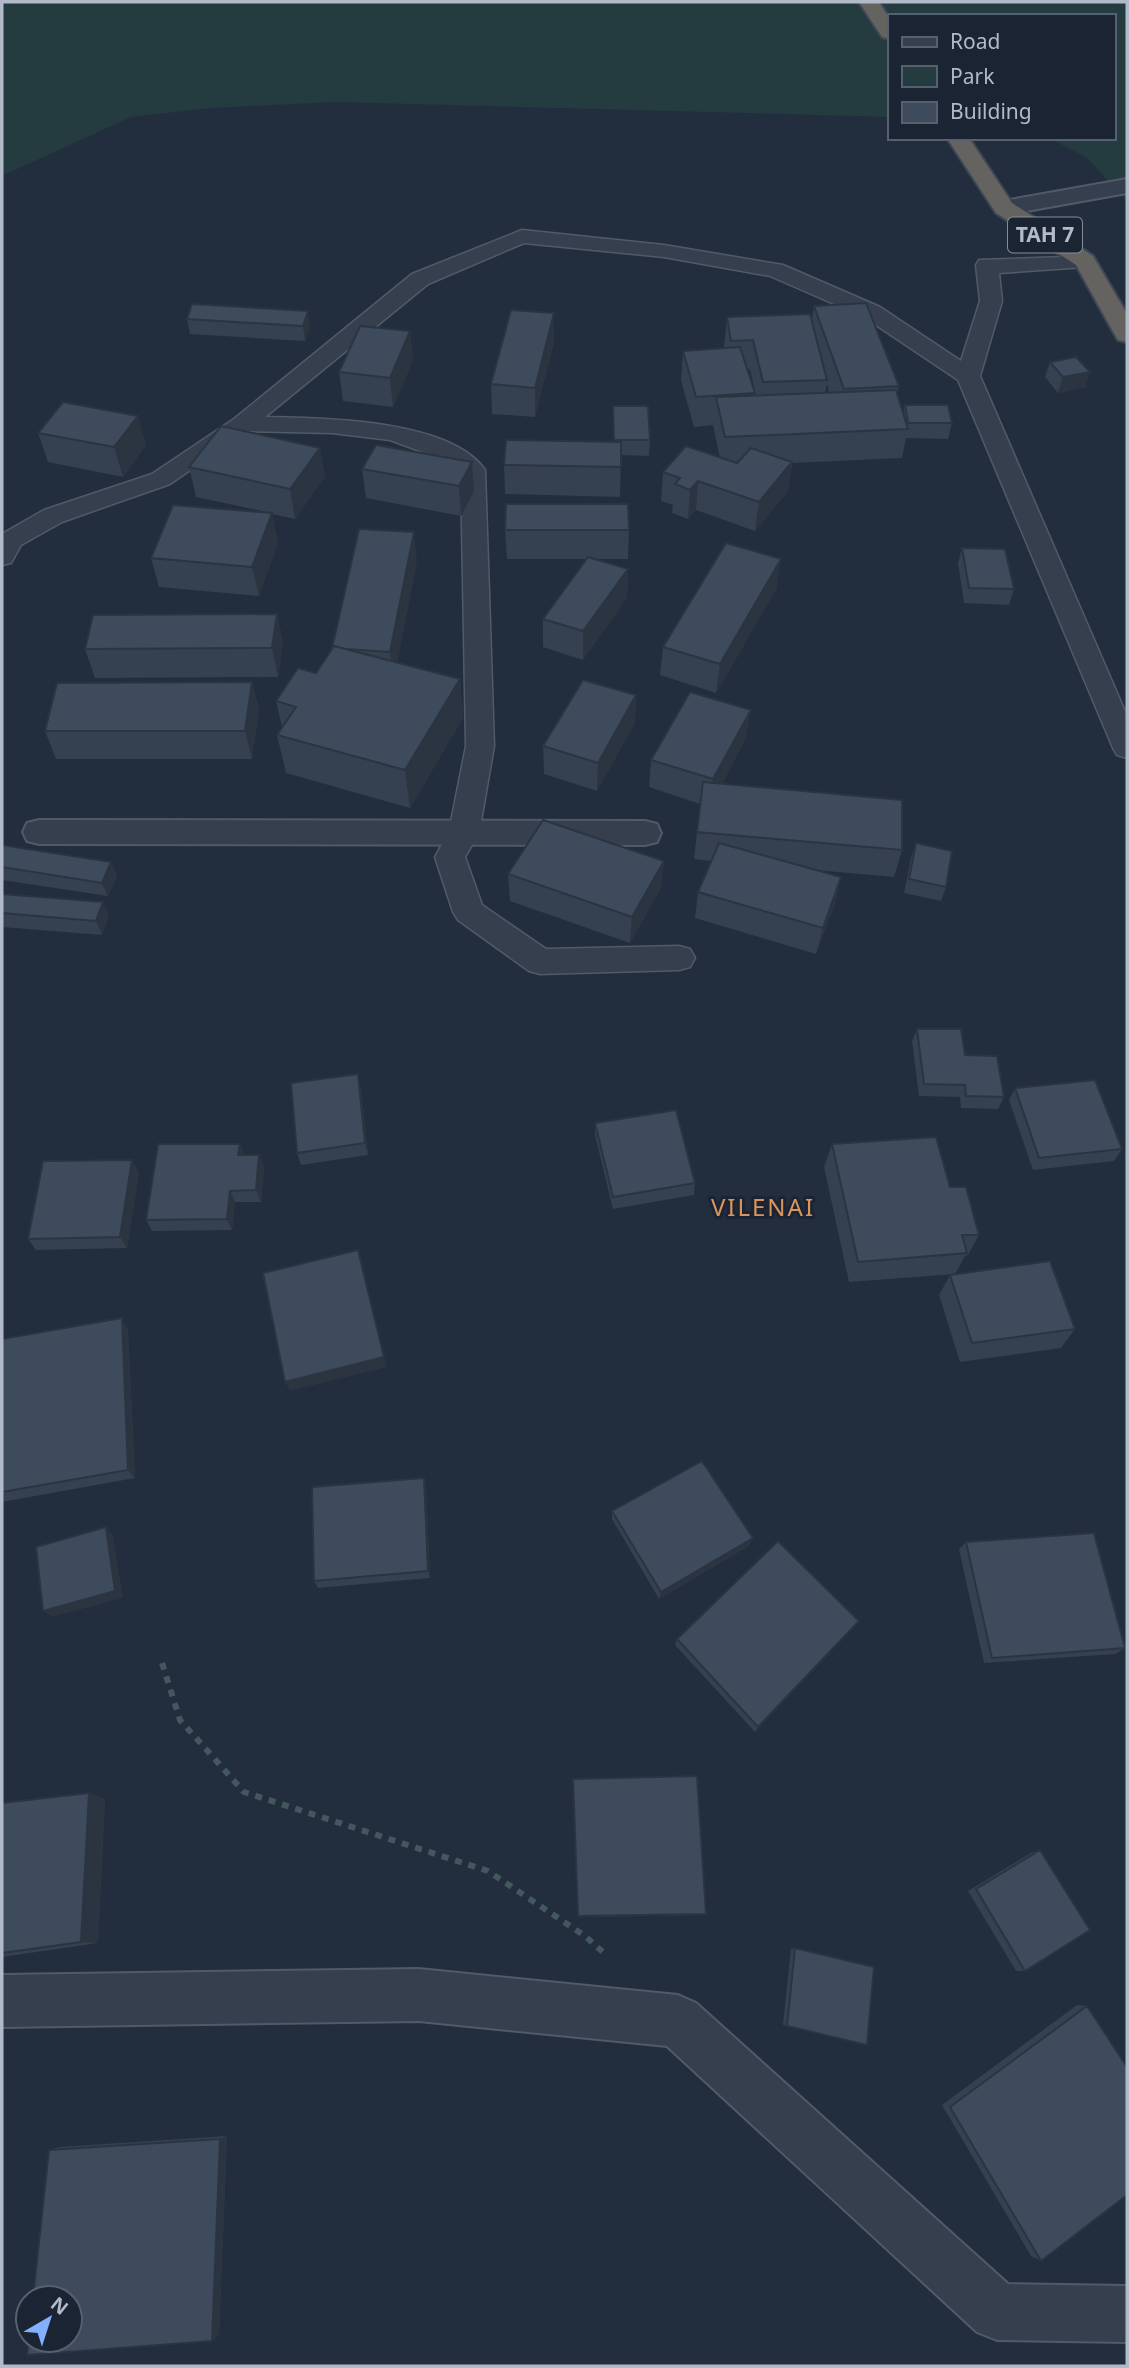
<svg xmlns="http://www.w3.org/2000/svg" width="1129" height="2368" font-family="'Noto Sans',sans-serif">
	<style>
		.green { fill: #243b3f }
		.lines { fill: none; stroke-linecap: round; stroke-linejoin: round }
		.service-casing { stroke: #515a68; stroke-width: 3 }
		.minor-casing { stroke: #515a68; stroke-width: 4 }
		.trunk-casing { stroke: #3e4755; stroke-width: 4 }
		.path { stroke: #42585c; stroke-width: 6; stroke-dasharray: 7 7; stroke-linecap: butt }
		.service { fill: #363f4d; fill-rule: evenodd }
		.minor { fill: #363f4d; fill-rule: evenodd }
		.trunk { fill: #646360; fill-rule: evenodd }
		.wall { fill: #354050; fill-rule: evenodd }
		.shaded-wall { fill: #2b3441 }
		.building { fill: #3e4b5d; stroke: #2b3441; stroke-width: 2 }
		.labels { text-anchor: middle; stroke-width: 6; stroke-linejoin: round; paint-order: stroke }
		.shield { fill: #1b2432; stroke: #858d9c; stroke-width: 2 }
		.shield-label { font-size: 21px; font-weight: bold; fill: #b2bac9 }
		.neighbourhood-label { font-size: 24px; letter-spacing: 2px; fill: #d9955c; stroke: #1b2432 }
	</style>
	<rect width="100%" height="100%" fill="#222d3e"/>
	<!-- green -->
	<path class="green" d="M6,2H1127V202L1087,158L1049,138H1113V16H889V117L336,102L212,108L131,117L2,176V3Z"/>
	<g class="lines">
		<!-- service casing -->
		<g class="service-casing">
			<path id="service" d="M522,230L664,245L783,265L880,307L961,361L980,301L976,265L979,260L1093,256L1096,261L1093,266L1085,267L999,273L1002,301L980,376L1127,716V758L1117,755L1113,748L958,380L864,317L770,276L664,257L524,243L428,284L265,417C321,418 450,419 485,470L494,746L479,833L465,857L482,905L546,949L679,946L690,949L695,958L690,967L679,970L540,974L529,971L458,920L453,912L435,857L449,832L466,746L461,473L439,458L390,440L332,433L247,431L170,484L62,522L21,545L11,563L2,565V534L44,510L152,474L234,419L412,274Z"/>
		</g>
		<!-- minor casing -->
		<g class="minor-casing">
			<path id="minor" d="M1127,179V193L1004,215L993,208L1004,201Z
				M39,820L645,821L657,824L661,833L657,842L645,845L39,844L27,841L23,832L27,823Z
				M419,1969L678,1995L696,2003L1008,2284L1127,2286V2342L997,2340L977,2332L667,2046L419,2021L2,2027V1975Z"/>
		</g>
		<!-- trunk casing -->
		<g class="trunk-casing">
			<path id="trunk" d="M859,2H879L889,18V39L882,37Z
				M947,138H969L1012,203L1093,256L1127,314V342L1118,340L1115,335L1076,265L996,213Z"/>
		</g>
		<!-- path -->
		<path class="path" d="M162,1663L180,1720L244,1792L488,1871L585,1936L605,1954"/>
		<!-- service -->
		<use href="#service" class="service"/>
		<!-- minor -->
		<use href="#minor" class="minor"/>
		<!-- trunk -->
		<use href="#trunk" class="trunk"/>
	</g>
	<!-- wall -->
	<path class="wall" d="M814,306L899,386L897,394L903,412L905,405L952,423L948,439L906,438L902,458L792,463L788,491L755,531L696,510L688,519L672,513L673,505L661,501L663,472L720,458L713,425L694,427L681,380L683,351L724,348L727,317L812,319ZM747,369H750L756,396H755V393ZM827,384L829,393H825Z
		M187,319L310,327L305,341L190,334Z
		M410,331L413,360L393,407L343,401L339,372Z
		M554,343L535,417L492,414L491,384Z
		M1050,362L1090,372L1085,387L1058,393L1045,377Z
		M613,406L650,440L649,456L621,455L620,497L505,494L504,465L613,442Z
		M38,433L146,445L123,477L48,462Z
		M376,445L474,491L461,516L366,498L362,469Z
		M320,448L325,477L295,519L272,514L278,543L259,596L159,587L151,558L271,513L196,497L189,467Z
		M505,530H629L628,559H595L628,569L627,598L583,660L543,647V619L587,559H507Z
		M962,548L1014,589L1009,605L964,603L958,563Z
		M417,561L397,663L460,679L463,718L410,808L286,773L277,735L282,727L276,701L316,673Z
		M777,588L716,693L660,675L663,647Z
		M277,614L283,643L278,677L95,678L85,649Z
		M252,682L259,710L252,759H56L45,731Z
		M636,695L635,723L597,791L544,774L543,746Z
		M746,738L722,784L902,850L894,877L815,870L841,877L835,904L816,954L695,918L698,892L712,861L694,859L700,804L649,787L651,760Z
		M916,843L946,887L941,901L904,893L911,858Z
		M2,845L111,862L117,876L108,896L2,880Z
		M664,861L661,888L630,943L510,901L508,874Z
		M2,894L109,916L102,935L2,927Z
		M917,1029L965,1055L1004,1097L998,1109L961,1108L960,1097L919,1096L912,1041Z
		M361,1087L368,1155L301,1165L297,1153Z
		M1015,1088L1122,1149L1114,1161L1033,1170L1009,1100Z
		M595,1123L695,1183L694,1195L613,1209L595,1135Z
		M832,1144L950,1187L979,1235L968,1255L965,1256L955,1274L849,1282L824,1167Z
		M1127,1152V1167L1125,1156Z
		M244,1155H259L264,1167L261,1202H235L232,1230L152,1231L146,1220Z
		M139,1172L127,1248L36,1250L28,1239Z
		M950,1275L1075,1329L1061,1348L960,1362L939,1295Z
		M128,1329L135,1478L2,1502V1339Z
		M426,1486L430,1578L318,1588L314,1581Z
		M612,1511L749,1546L659,1599L612,1519Z
		M966,1542L1125,1648L1115,1654L984,1663L959,1549Z
		M854,1627L755,1732L675,1645L677,1639Z
		M573,1779L706,1914L704,1915L578,1917Z
		M89,1793L105,1799L98,1943L2,1957V1803Z
		M1040,1850L1025,1971H1016L968,1891L1031,1853Z
		M795,1948L867,2045L783,2025L791,1949Z
		M1077,2005L1087,2006L1041,2261L1031,2256L942,2105Z
		M227,2136L219,2334L212,2341L49,2150L59,2147Z"/>
	<!-- shaded-wall -->
	<path class="shaded-wall" d="M308,311L310,327L305,341L303,326Z
		M554,313V343L535,417V388Z
		M410,331L413,360L393,407L390,378Z
		M1090,372L1085,387L1058,393L1063,377Z
		M138,416L146,445L123,477L114,447Z
		M320,448L325,477L295,519L290,489Z
		M472,462L474,491L461,516L459,486Z
		M792,462L788,491L755,531L759,502Z
		M698,481L696,510L688,519L690,490Z
		M272,513L278,543L259,596L252,567Z
		M414,532L417,561L394,680L390,652Z
		M781,559L777,588L716,693L720,664Z
		M628,569L627,598L583,660V631Z
		M277,614L283,643L278,677L272,648Z
		M460,679L463,718L410,808L405,770Z
		M252,682L259,710L252,759L245,731Z
		M636,695L635,723L597,791L598,763Z
		M751,710L746,738L710,807L713,779Z
		M664,861L661,888L630,943L632,917Z
		M111,862L117,876L108,896L102,883Z
		M841,877L835,904L816,954L823,928Z
		M103,902L109,916L102,935L96,921Z
		M358,1074L361,1087L368,1155L365,1143Z
		M240,1144L245,1156L238,1155Z
		M259,1155L264,1167L261,1202L256,1190Z
		M132,1160L139,1172L127,1248L120,1237Z
		M230,1191L235,1202L232,1230L227,1219Z
		M361,1261L387,1367L290,1391L285,1382Z
		M122,1318L128,1329L135,1478L128,1470Z
		M424,1478L426,1486L430,1578L428,1571Z
		M106,1527L113,1535L123,1598L52,1617L43,1611Z
		M753,1538L749,1546L659,1599L661,1592Z
		M859,1621L854,1627L755,1732L758,1727Z
		M89,1793L105,1799L98,1943L81,1942Z
		M227,2136L219,2334L212,2341L220,2139Z"/>
	<!-- building -->
	<path class="building" d="M866,303L899,386L844,389L814,306Z
		M192,304L308,311L303,326L187,319Z
		M511,310L554,313L535,388L491,384Z
		M810,314L827,380L763,382L753,340L731,341L727,317Z
		M360,326L410,331L390,378L339,372Z
		M740,347L755,393L696,397L683,351Z
		M1076,357L1090,372L1063,377L1050,362Z
		M896,390L908,429L725,437L716,397Z
		M63,402L138,416L114,447L38,433Z
		M905,405H948L952,423H908Z
		M613,406H648L650,440H614Z
		M221,426L320,448L290,489L189,467Z
		M506,440L621,442V467L504,465Z
		M376,445L472,462L459,486L362,469Z
		M686,446L737,463L751,448L792,462L759,502L698,481L690,490L675,484L680,478L663,472Z
		M506,504H628L629,530H505Z
		M173,505L272,513L252,567L151,558Z
		M359,529L414,532L390,652L346,649L334,646L332,648Z
		M726,543L781,559L720,664L663,647Z
		M962,548L1005,549L1014,589L969,588Z
		M588,557L628,569L583,631L543,619Z
		M277,614L272,648L85,649L93,615Z
		M334,646L460,679L405,770L277,735L296,707L276,701L298,668L316,673Z
		M583,680L636,695L598,763L543,746Z
		M252,682L245,731H45L57,683Z
		M690,692L751,710L713,779L651,760Z
		M703,782L902,800V850L697,832Z
		M543,820L664,861L632,917L508,874Z
		M719,843L841,877L823,928L698,892Z
		M916,843L952,851L946,887L909,879Z
		M2,845L111,862L102,883L2,867Z
		M2,894L103,902L96,921L2,913Z
		M917,1029H961L965,1055L997,1056L1004,1097L966,1096L965,1085L924,1084Z
		M358,1074L365,1143L297,1153L291,1083Z
		M1095,1080L1122,1149L1039,1158L1015,1088Z
		M676,1110L695,1183L613,1197L595,1123Z
		M936,1137L950,1187H966L979,1235H962L967,1253L858,1262L832,1144Z
		M158,1144H240L238,1155H259L256,1190L230,1191L227,1219L146,1220Z
		M132,1160L120,1237L28,1239L43,1161Z
		M358,1250L384,1357L285,1382L263,1273Z
		M1050,1261L1075,1329L972,1343L950,1275Z
		M122,1318L128,1470L2,1492V1339Z
		M702,1461L753,1538L661,1592L612,1511Z
		M424,1478L428,1571L314,1581L312,1487Z
		M106,1527L115,1591L43,1611L36,1547Z
		M1094,1533L1125,1648L992,1658L966,1542Z
		M778,1541L859,1621L758,1727L677,1639Z
		M697,1776L706,1914L578,1916L573,1779Z
		M89,1793L81,1942L2,1953V1803Z
		M1040,1850L1090,1930L1025,1971L976,1889Z
		M795,1948L874,1967L867,2045L787,2026Z
		M1087,2006L1127,2067V2195L1041,2261L950,2107Z
		M220,2139L212,2341L27,2355L29,2340H70V2298H33L49,2150Z"/>
	<g class="labels">
		<!-- shield labels -->
		<rect class="shield" x="1008" y="217.5" width="74" height="35" rx="5"/>
		<g class="shield-label">
			<text x="1045" y="242">TAH 7</text>
		</g>
		<!-- neighbourhood labels -->
		<g class="neighbourhood-label">
			<text x="763" y="1216">VILENAI</text>
		</g>
	</g>
	<!-- border -->
	<rect width="1129" height="2368" fill="none" stroke="#b2bac9" stroke-width="7"/>
	<!-- legend -->
	<rect x="888" y="14" width="228" height="126" fill="#1b2432" stroke="#57606e" stroke-width="2"/>
	<rect x="902" y="37" width="35" height="10" fill="#363f4d" stroke="#57606e" stroke-width="2"/>
	<text x="950" y="49" font-size="21" fill="#b2bac9">Road</text>
	<rect x="902" y="66" width="35" height="21" fill="#243b3f" stroke="#57606e" stroke-width="2"/>
	<text x="950" y="84" font-size="21" fill="#b2bac9">Park</text>
	<rect x="902" y="102" width="35" height="21" fill="#3e4b5d" stroke="#57606e" stroke-width="2"/>
	<text x="950" y="119" font-size="21" fill="#b2bac9">Building</text>
	<!-- north arrow -->
	<g transform="translate(49 2319) rotate(39)"><circle r="33" fill="#1b2432" stroke="#57606e" stroke-width="2"/>
	<path d="M0-5L12 26L0 18L-12 26Z" fill="#83affd"/>
	<text y="-10" font-size="19" font-weight="bold" text-anchor="middle" fill="#b2bac9">N</text>
	</g>
</svg>
